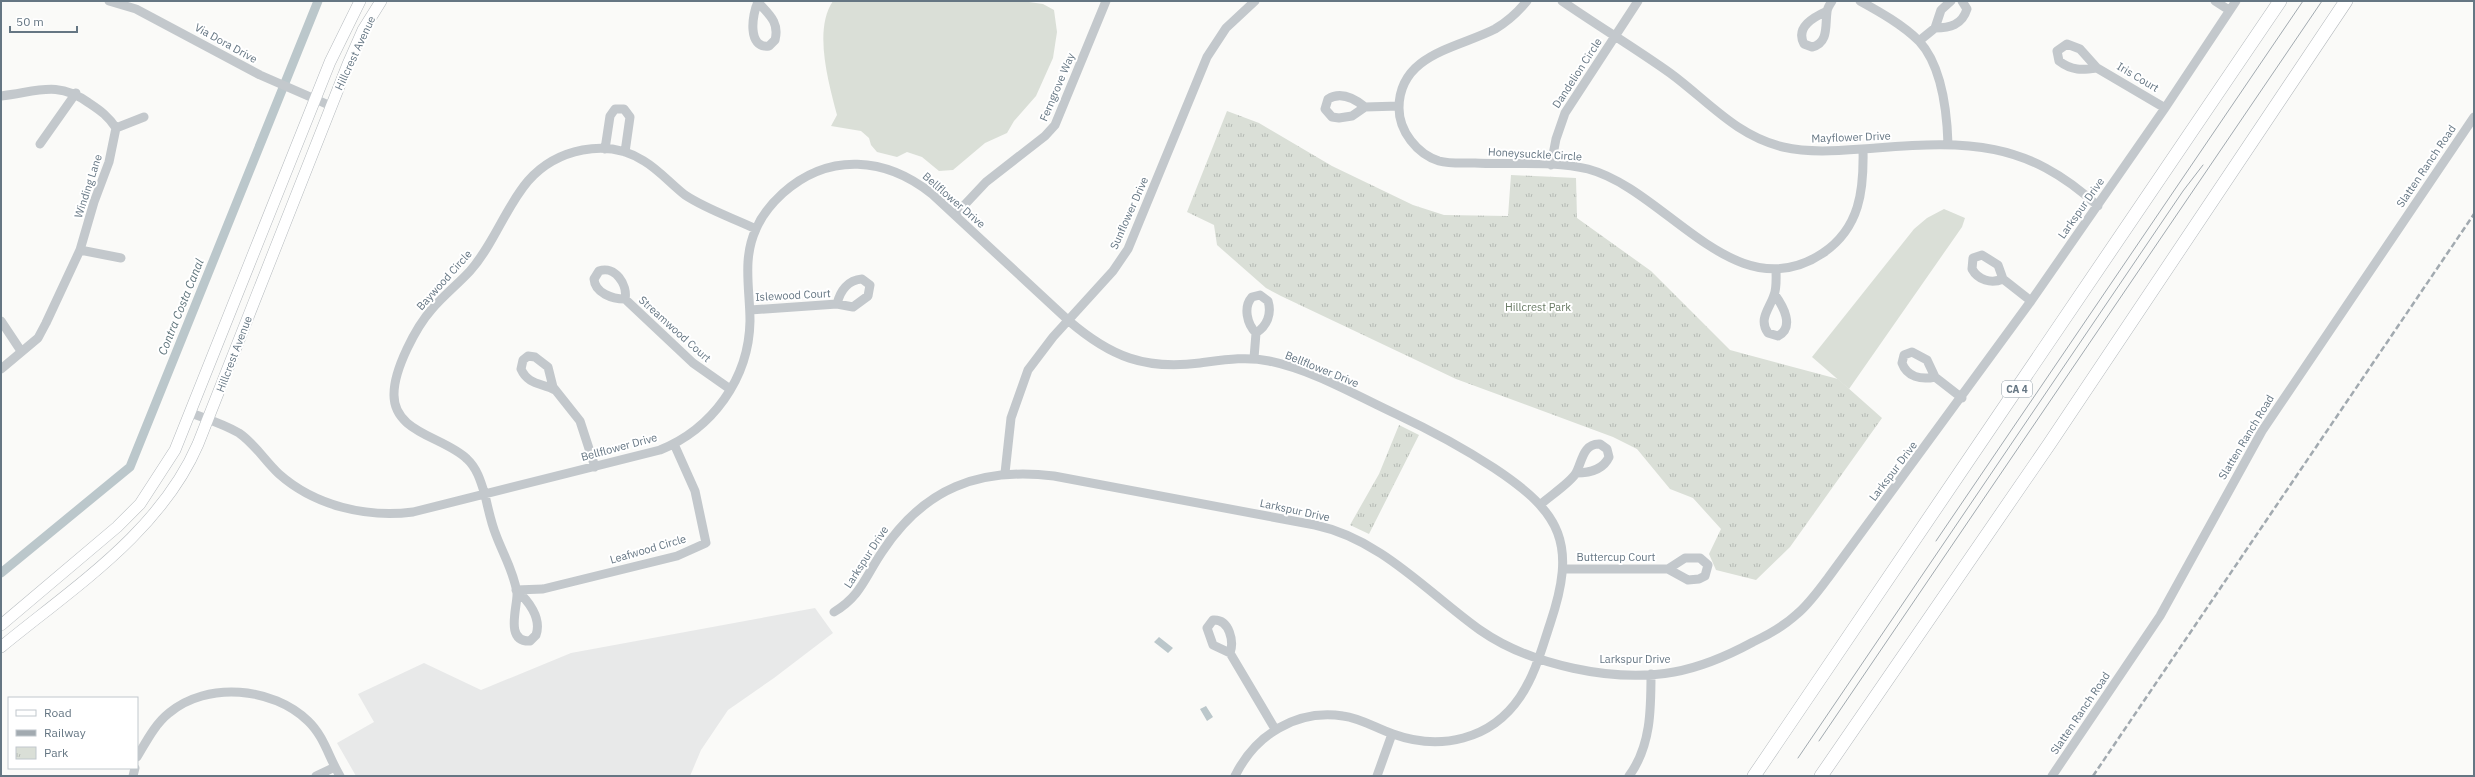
<svg xmlns="http://www.w3.org/2000/svg" width="2475" height="777" font-family="'IBM Plex Sans',sans-serif">
	<style>
		.built { fill: #e8e9e9 }
		.green { fill: #dadfd7 }
		.park { fill: url(#park-tufts) }
		.water { fill: #bbc7cb }
		.lines { fill: none; stroke-linecap: round; stroke-linejoin: round }
		.canal { stroke: #bbc7cb; stroke-width: 9 }
		.major-casing { stroke: #b5babe; stroke-width: 12 }
		.highway-casing { stroke: #b4b9bd; stroke-width: 14 }
		.minor { stroke: #c3c8cc; stroke-width: 9 }
		.major { stroke: #fff; stroke-width: 11 }
		.highway { stroke: #fff; stroke-width: 13 }
		.tram { stroke: #a2aab0; stroke-width: 1 }
		.rail { stroke: #a2aab0; stroke-width: 2.5; stroke-dasharray: 6 3; stroke-linecap: butt }
		.labels { text-anchor: middle; stroke-width: 4; stroke-linejoin: round; paint-order: stroke }
		.shield { fill: #fff; stroke: #939fa8; stroke-width: 1 }
		.shield-label { font-size: 10px; font-weight: bold; fill: #657683 }
		.street-label { font-size: 11px; fill: #657683; stroke: #fff }
		.park-label { font-size: 11px; fill: #687a64; stroke: #fff }
		.water-label { font-size: 12px; font-style: italic; fill: #60757c; stroke: #fff }
	</style>
	<defs>
		<pattern id="park-tufts" width="24" height="20" patternUnits="userSpaceOnUse"><rect width="24" height="20" fill="#dadfd7"/><path d="M3 7l-1-3M5 7V3M7 7l1-3M15 17l-1-3M17 17v-4M19 17l1-3" fill="none" stroke="#b4b9b4"/></pattern>
	</defs>
	<rect width="100%" height="100%" fill="#fafaf8"/>
	<!-- built -->
	<path class="built" d="M815,608L833,633L774,678L728,710L701,750L690,776H356L337,743L374,722L358,694L424,663L481,690L571,653Z"/>
	<!-- green -->
	<path class="green" d="M833,1H1022L1043,4L1054,10L1057,32L1053,58L1036,96L1014,121L1007,133L985,143L953,170L939,171L922,157L907,152L897,157L877,152L871,145L869,138L861,131L831,126L837,115C829,84 813,30 833,1Z
		M1944,209L1965,218L1962,227L1849,389L1812,357L1914,229L1927,218Z"/>
	<!-- park -->
	<path class="park" d="M1227,111L1259,123L1332,166L1413,205L1444,215L1508,216L1511,175L1576,178L1577,218L1651,271L1730,350L1838,379L1882,418L1790,547L1756,580L1716,570L1709,554L1721,529L1693,498L1670,489L1637,449L1613,437L1456,379L1281,296L1266,288L1217,245L1214,225L1187,212Z
		M1399,425L1419,435L1369,534L1350,525L1379,474Z"/>
	<!-- water -->
	<path class="water" d="M1159,637L1173,648L1168,653L1154,642Z
		M1206,706L1213,717L1207,721L1200,709Z"/>
	<g class="lines">
		<!-- canal -->
		<path class="canal" d="M1,573L130,467L318,1"/>
		<!-- major casing -->
		<g class="major-casing">
			<path id="major" d="M1,625L117,527L140,504L175,450L330,62L360,1
				M1,647C74,587 160,532 198,444L348,64L363,30L381,1"/>
		</g>
		<!-- highway casing -->
		<g class="highway-casing">
			<path id="highway" d="M1754,776L2280,1
				M1821,776L2050,443L2346,1"/>
		</g>
		<!-- minor -->
		<path class="minor" d="M109,1L136,9L260,75L331,106
			M757,1C767,13 780,21 775,40L769,46C747,49 752,14 758,2
			M1527,1C1518,12 1507,22 1495,29C1458,48 1399,54 1399,108C1399,131 1417,154 1439,161C1450,164 1463,163 1475,163C1511,165 1553,160 1588,169C1667,190 1735,312 1823,253C1860,228 1864,190 1863,149
			M1562,1C1598,26 1635,48 1670,73C1707,100 1736,136 1783,147C1814,154 1845,150 1876,148C1968,141 2026,140 2098,206
			M1860,1C1880,12 1903,25 1919,41C1942,66 1947,112 1948,144
			M2215,1L2229,10
			M1827,11C1814,17 1795,27 1804,44L1812,47C1829,43 1825,25 1827,12C1827,9 1830,4 1832,1
			M1935,28C1950,28 1962,25 1967,9L1962,1
			M1919,41L1935,28L1941,10L1951,1
			M2097,68C2082,70 2072,71 2059,61L2057,51L2067,44L2080,49L2097,68L2165,108
			M1,96C37,92 57,80 89,103C101,111 108,116 116,128L109,162L94,202L80,250L46,323L38,338L1,369
			M1365,107C1354,98 1341,91 1328,99L1325,109L1332,117L1339,118L1352,116L1365,107L1399,106
			M116,128L144,117
			M40,144L76,93
			M605,149L610,116L615,109H624L630,117L625,152
			M1551,165L1556,139L1565,113L1638,1
			M955,215L986,182L1045,136L1055,125L1106,1
			M80,250L121,258
			M2003,279C1991,284 1978,280 1972,269L1973,258L1982,255L1998,265L2003,279L2031,301
			M1775,295C1783,306 1795,327 1778,336L1768,333C1758,319 1770,308 1774,295C1777,288 1776,277 1776,269
			M625,299C628,285 615,265 599,271L594,279C595,293 612,299 625,299L693,363L730,389
			M750,310L837,304L853,307L868,296L870,285L862,279C848,280 840,291 837,304
			M1,321L21,351
			M1254,358L1256,333C1247,324 1243,307 1252,297L1260,295L1268,301C1272,314 1267,326 1256,333
			M1935,377C1921,380 1907,377 1902,363L1904,355L1912,352L1927,360L1935,377L1962,398
			M555,390C542,383 528,385 521,369L523,360L528,356L535,357L548,367L553,387L580,421L595,467
			M191,413C207,419 224,424 239,433C255,444 265,461 279,474C315,506 367,518 413,512L660,450C712,429 749,379 750,321C750,290 742,259 756,229C762,215 772,203 783,193C829,152 886,157 932,194L1069,321C1111,357 1145,370 1200,363C1223,360 1246,356 1269,361C1313,370 1355,395 1396,414C1430,430 1462,447 1494,468C1562,513 1577,544 1550,624C1542,648 1535,675 1520,697C1491,740 1440,751 1393,734C1376,728 1360,718 1343,716C1296,709 1255,735 1235,776
			M1005,473L1011,418L1028,370L1053,337L1113,271L1128,249L1207,57L1226,28L1255,1
			M1541,504C1550,496 1571,482 1576,473C1582,462 1583,443 1600,444L1607,449L1609,457C1603,470 1589,473 1576,473
			M1563,569H1668L1688,580L1699,579L1705,576L1708,565L1700,558H1685L1668,569
			M516,590C528,600 542,618 536,635L530,641C504,642 518,606 517,593C514,572 503,554 496,535C491,523 488,508 485,495C481,482 477,468 467,459C445,437 393,433 394,394C394,369 416,327 432,309C444,295 458,284 470,271C494,244 505,208 528,181C556,149 607,137 644,161C659,170 671,184 685,195C706,209 733,218 756,229
			M516,590L543,589L677,556L706,543L695,491L674,444
			M834,612C861,596 865,577 882,552C924,488 979,467 1054,476L1315,525C1381,539 1427,592 1480,630C1530,665 1614,683 1674,672C1702,667 1729,655 1753,642C1768,635 1784,626 1797,614C1809,604 1818,591 1828,578L2031,301L2165,108L2236,1
			M1213,620C1230,619 1234,642 1230,653L1213,645L1207,628Z
			M1230,653L1275,729
			M137,757C146,742 155,724 169,713C207,681 273,687 308,721C324,736 329,758 340,776
			M133,776L135,768
			M316,776L335,767
			M1377,776L1392,734
			M1629,776C1651,746 1651,709 1651,674
			M2052,776L2160,616L2262,431L2474,117"/>
		<!-- major -->
		<use href="#major" class="major"/>
		<!-- highway -->
		<use href="#highway" class="highway"/>
		<!-- tram -->
		<path class="tram" d="M1936,541L2303,1
			M1819,741L2322,1
			M1798,758L2183,191L2203,165"/>
		<!-- rail -->
		<path class="rail" d="M2093,776L2474,214"/>
	</g>
	<g class="labels">
		<!-- shield labels -->
		<rect class="shield" x="2002" y="381" width="30" height="16" rx="3"/>
		<g class="shield-label">
			<text x="2017" y="393">CA 4</text>
		</g>
		<!-- street labels -->
		<g class="street-label">
			<text transform="translate(226 43) rotate(29)" y="4">Via Dora Drive</text>
			<text transform="translate(355 53) rotate(-65)" y="4">Hillcrest Avenue</text>
			<text transform="translate(1577 73) rotate(-57)" y="4">Dandelion Circle</text>
			<text transform="translate(2138 77) rotate(31)" y="4">Iris Court</text>
			<text transform="translate(1057 87) rotate(-67)" y="4">Ferngrove Way</text>
			<text transform="translate(1851 137) rotate(-2)" y="4">Mayflower Drive</text>
			<text transform="translate(1535 154) rotate(3)" y="4">Honeysuckle Circle</text>
			<text transform="translate(2426 166) rotate(-56)" y="4">Slatten Ranch Road</text>
			<text transform="translate(88 186) rotate(-72)" y="4">Winding Lane</text>
			<text transform="translate(954 200) rotate(41)" y="4">Bellflower Drive</text>
			<text transform="translate(2081 208) rotate(-55)" y="4">Larkspur Drive</text>
			<text transform="translate(1129 213) rotate(-66)" y="4">Sunflower Drive</text>
			<text transform="translate(444 280) rotate(-48)" y="4">Baywood Circle</text>
			<text transform="translate(793 295) rotate(-3)" y="4">Islewood Court</text>
			<text transform="translate(675 329) rotate(42)" y="4">Streamwood Court</text>
			<text transform="translate(234 354) rotate(-69)" y="4">Hillcrest Avenue</text>
			<text transform="translate(1322 369) rotate(22)" y="4">Bellflower Drive</text>
			<text transform="translate(2246 437) rotate(-59)" y="4">Slatten Ranch Road</text>
			<text transform="translate(619 447) rotate(-15)" y="4">Bellflower Drive</text>
			<text transform="translate(1893 471) rotate(-53)" y="4">Larkspur Drive</text>
			<text transform="translate(1295 510) rotate(12)" y="4">Larkspur Drive</text>
			<text transform="translate(648 549) rotate(-16)" y="4">Leafwood Circle</text>
			<text transform="translate(866 557) rotate(-57)" y="4">Larkspur Drive</text>
			<text x="1616" y="561">Buttercup Court</text>
			<text x="1635" y="663">Larkspur Drive</text>
			<text transform="translate(2080 713) rotate(-56)" y="4">Slatten Ranch Road</text>
		</g>
		<!-- park labels -->
		<g class="park-label">
			<text x="1538" y="311">Hillcrest Park</text>
		</g>
		<!-- water labels -->
		<g class="water-label">
			<text transform="translate(181 307) rotate(-68)" y="4">Contra Costa Canal</text>
		</g>
	</g>
	<!-- border -->
	<rect width="2475" height="777" fill="none" stroke="#657683" stroke-width="4"/>
	<!-- legend -->
	<rect x="8" y="697" width="130" height="72" fill="#ffffff" stroke="#c1c8cd"/>
	<rect x="16" y="710" width="20" height="6" fill="#ffffff" stroke="#c1c8cd"/>
	<text x="44" y="717" font-size="12" fill="#657683">Road</text>
	<rect x="16" y="730" width="20" height="6" fill="#a2aab0" stroke="#c1c8cd"/>
	<text x="44" y="737" font-size="12" fill="#657683">Railway</text>
	<rect x="16" y="747" width="20" height="12" fill="url(#park-tufts)" stroke="#c1c8cd"/>
	<text x="44" y="757" font-size="12" fill="#657683">Park</text>
	<!-- scale -->
	<path d="M10 26v6h67v-6" fill="none" stroke="#657683" stroke-width="2"/>
	<text x="16" y="26" font-size="12" fill="#657683" stroke="#ffffff" stroke-width="3" paint-order="stroke">50 m</text>
</svg>
